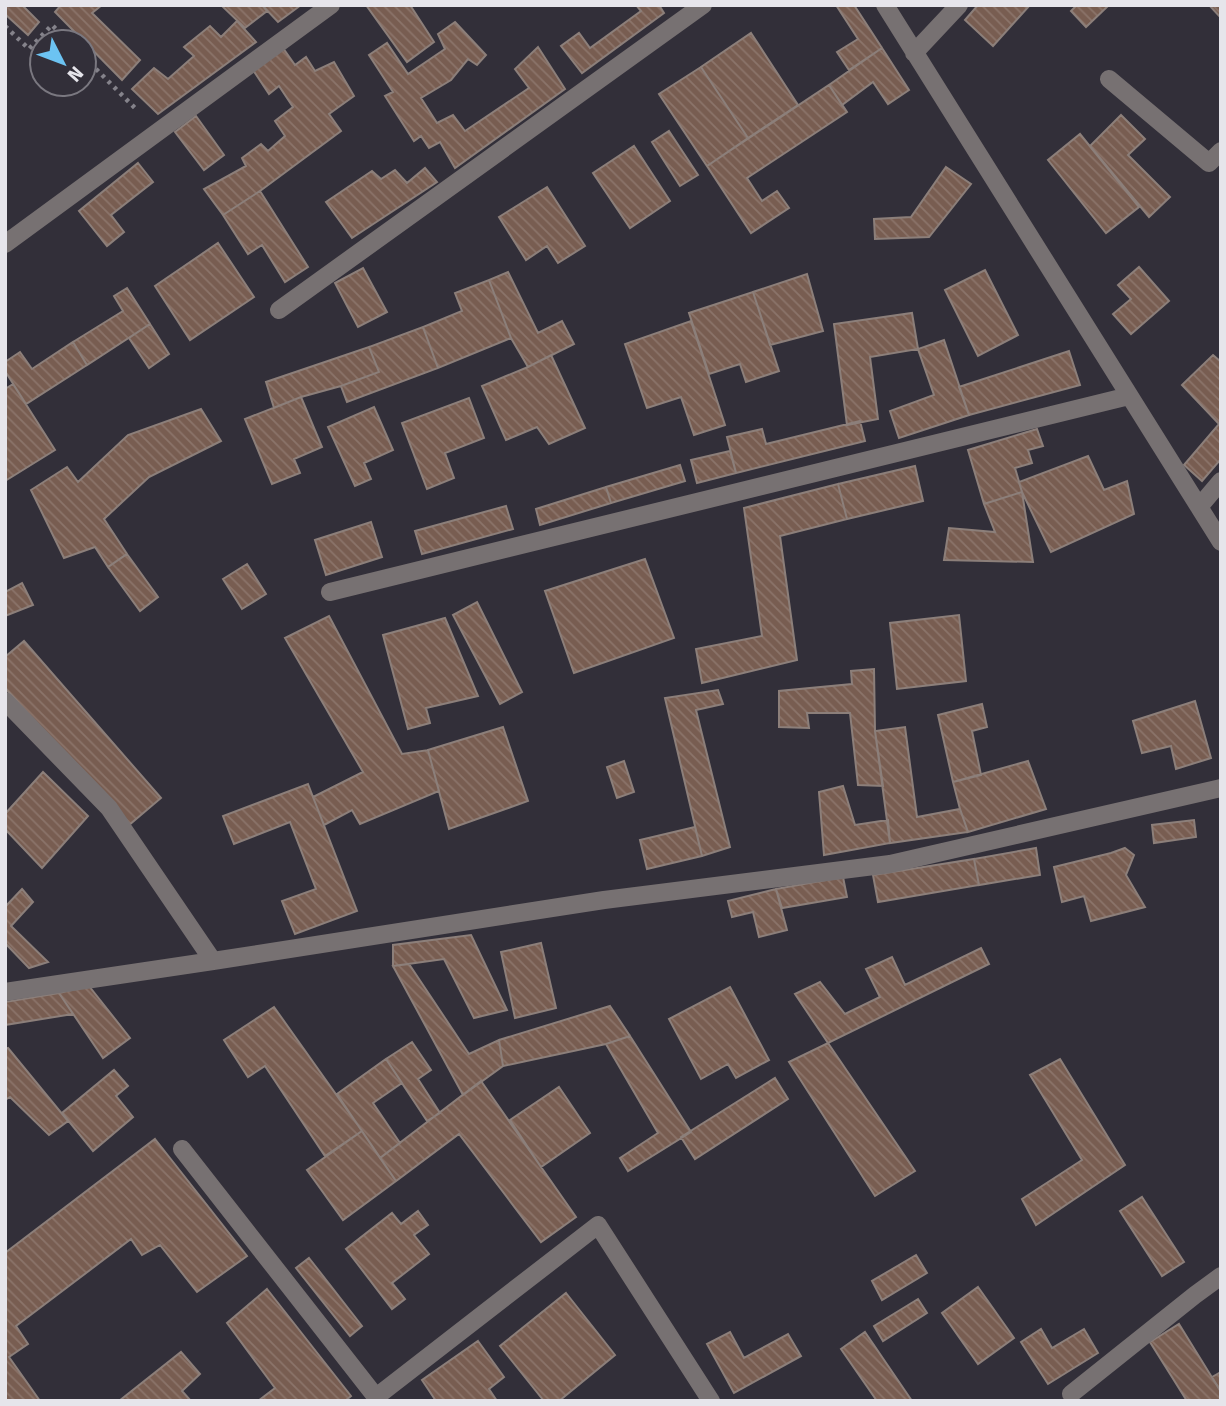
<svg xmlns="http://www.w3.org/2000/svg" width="1226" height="1406" font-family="'Fira Sans',sans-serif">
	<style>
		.building { fill: url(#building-back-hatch); stroke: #8c7f7a; stroke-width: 2 }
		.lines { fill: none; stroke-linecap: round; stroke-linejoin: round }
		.path { stroke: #85838b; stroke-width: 4.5; stroke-dasharray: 3.5 5; stroke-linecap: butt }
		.minor { stroke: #777172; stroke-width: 18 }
	</style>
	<defs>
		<pattern id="building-back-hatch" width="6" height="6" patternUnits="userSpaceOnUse" patternTransform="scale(1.75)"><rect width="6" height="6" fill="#785d51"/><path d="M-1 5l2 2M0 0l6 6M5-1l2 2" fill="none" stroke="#8b746a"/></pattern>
	</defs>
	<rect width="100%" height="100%" fill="#322f39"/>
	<!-- building -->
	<path class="building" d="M5,5H22L39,22L28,35L5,14Z
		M61,5H102L92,13L140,60L122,80L55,12Z
		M221,5H262L267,11L245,28Z
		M262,5H301L278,22Z
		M366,5H410L434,42L407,62Z
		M636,5H659L664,13L582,73L561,46L579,33L590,48L641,11Z
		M836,5H854L882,48L849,70L837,52L858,39Z
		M978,5H1030L993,46L965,20Z
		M1077,5H1109L1086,27L1071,11Z
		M1209,5H1221V18Z
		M237,21L256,42L158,114L132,89L154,68L168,79L194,56L184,47L210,26L221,37Z
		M455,22L486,55L477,65L468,59L451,80L421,98L437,123L453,115L465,131L529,88L515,69L538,47L565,89L455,168L440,142L429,148L421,136L414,141L385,96L393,92L369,55L387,43L408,74L445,49L438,34Z
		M751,33L798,105L748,138L701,67Z
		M283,48L295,65L306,57L315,71L334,62L354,96L329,114L341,131L260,191L223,215L204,189L246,166L242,158L261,144L268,151L285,136L275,121L293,107L279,86L269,94L253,70Z
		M882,48L909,90L888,104L873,82L842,105L829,85Z
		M701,67L748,138L707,166L659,94Z
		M829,85L847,112L747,178L762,201L777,191L789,208L751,233L707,166Z
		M1121,115L1145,139L1128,155L1170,197L1149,217L1090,146Z
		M196,116L224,155L204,170L175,132Z
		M669,131L698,175L680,186L652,142Z
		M1080,134L1139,207L1106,233L1048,160Z
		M634,146L670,201L630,228L593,173Z
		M138,163L153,182L111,215L124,232L107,246L79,211Z
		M946,167L971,184L929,237L875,239L874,219L911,217Z
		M425,168L437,182L352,238L326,202L372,171L381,179L395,170L407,183Z
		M547,187L585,246L558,263L547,246L526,260L499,217Z
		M260,191L308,267L285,282L262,245L248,254L223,215Z
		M218,243L254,297L190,340L155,286Z
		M1139,267L1169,301L1131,334L1113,314L1131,299L1118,285Z
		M363,268L387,312L358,327L335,283Z
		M985,270L1018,335L978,356L945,290Z
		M508,272L538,333L562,321L574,344L528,367L511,338L489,280Z
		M807,274L823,331L770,345L753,292Z
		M489,280L511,338L438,368L423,327L462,311L455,293Z
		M127,288L150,324L87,365L73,342L123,311L114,296Z
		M753,292L779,371L746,382L740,364L709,374L689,313Z
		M912,313L918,349L870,357L878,419L847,425L834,324Z
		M691,321L725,425L694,435L681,397L647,408L625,344Z
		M150,324L169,354L149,368L129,338Z
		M423,327L438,368L347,402L341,386L379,372L369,347Z
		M944,340L969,415L899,438L890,411L934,395L918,349Z
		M73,342L87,365L26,404L5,371V362L20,352L32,369Z
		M369,347L379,372L341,386L301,397L274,408L266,382Z
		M1069,351L1080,385L969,415L959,387Z
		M551,355L585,428L549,444L537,427L506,440L482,386L528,367Z
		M1213,355L1221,362V423L1219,424L1182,385Z
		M13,384L55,450L5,481V389Z
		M301,397L322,447L294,459L300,473L272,484L245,419Z
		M469,398L484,438L445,453L454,478L427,489L402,423Z
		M374,407L393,450L364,463L371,479L355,486L328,427Z
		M201,409L221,441L149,477L104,519L127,554L108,567L95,547L64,558L31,490L67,467L78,482L128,435Z
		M860,421L865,441L736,473L727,437L762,429L766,444Z
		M1219,424L1221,425V459L1202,481L1184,465Z
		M1037,429L1043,446L1028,450L1032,463L1015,468L1022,492L984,504L968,450Z
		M730,451L736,473L697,483L691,460Z
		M1088,456L1104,490L1127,481L1134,514L1051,552L1022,492L1019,482Z
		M680,465L685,481L611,503L606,487Z
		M915,466L923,501L847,519L838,484Z
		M838,484L847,519L780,536L797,660L702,683L696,649L762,636L744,508Z
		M606,487L611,503L540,525L536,509Z
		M1022,492L1033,562L944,560L949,528L995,532L984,504Z
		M506,506L513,529L422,554L415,531Z
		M371,522L382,557L326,575L315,540Z
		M127,554L158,597L140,611L108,567Z
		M645,559L674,638L574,673L545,591Z
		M247,564L266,594L242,609L223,579Z
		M22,583L33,605L5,616V592Z
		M477,602L522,692L500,704L453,615Z
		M959,615L966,681L897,689L890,623Z
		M329,616L402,754L428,750L439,791L360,824L352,810L324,825L313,797L363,772L285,638Z
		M445,618L478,696L426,708L430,723L408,729L383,635Z
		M24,641L161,798L129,825L5,688V657Z
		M874,669L875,731L883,786L858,785L850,713H807L809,728L779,727V691L852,684L851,671Z
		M718,690L723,704L696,710L730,847L702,856L665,698Z
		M1195,701L1211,758L1176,769L1171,746L1142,753L1133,721Z
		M982,704L987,727L972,731L981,775L953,782L938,715Z
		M503,727L528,801L449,829L428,750Z
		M905,727L917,817L960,809L968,832L890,843L875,731Z
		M624,761L634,792L617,798L607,767Z
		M1028,761L1046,809L968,832L960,809L953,782Z
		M43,772L88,816L42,868L5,829V814Z
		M308,784L357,911L295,934L282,901L316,889L290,822L234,844L223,816Z
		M843,786L855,825L888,820L890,843L824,855L819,792Z
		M1194,820L1196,837L1154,843L1152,825Z
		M695,827L702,856L647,869L640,840Z
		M1036,848L1040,875L979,885L974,859Z
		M1125,848L1134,855L1126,875L1145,907L1091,921L1084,896L1062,902L1054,867L1111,853Z
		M974,859L979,885L878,902L873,875Z
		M843,877L847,897L782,908L776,889Z
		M22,889L33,902L11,926L48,962L29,968L5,943V907Z
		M776,889L787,930L759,937L753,912L732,917L728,901Z
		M471,935L507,1010L474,1018L444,959L393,966V945Z
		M541,943L556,1008L515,1018L501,952Z
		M981,948L989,964L828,1043L795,994L820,982L845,1014L880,997L866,969L892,957L905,985Z
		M409,964L469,1054L499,1040L503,1066L463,1095L393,966Z
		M89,986L130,1038L103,1058L59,993Z
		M730,987L769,1060L736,1078L728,1064L701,1079L669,1019Z
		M59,993L73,1014L5,1025V1002Z
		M610,1006L630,1036L606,1044L503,1066L499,1040Z
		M274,1007L362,1131L325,1156L265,1066L248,1077L224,1040Z
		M630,1036L691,1132L628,1171L620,1158L658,1133L606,1044Z
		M412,1042L431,1070L418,1079L440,1113L427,1121L386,1059Z
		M828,1043L915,1171L875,1196L789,1062Z
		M8,1048L68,1121L49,1135L10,1097L5,1100V1049Z
		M386,1059L402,1083L373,1103L400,1143L380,1158L337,1094Z
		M1060,1059L1125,1165L1036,1225L1022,1199L1082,1160L1030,1075Z
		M114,1070L128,1086L116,1096L133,1117L93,1151L62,1113Z
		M775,1078L788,1099L695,1159L681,1137Z
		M481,1081L576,1217L541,1242L459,1134L396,1181L380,1158Z
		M559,1087L590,1133L541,1167L510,1120Z
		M362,1131L396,1181L343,1220L307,1170Z
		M155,1139L247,1256L197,1292L160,1245L142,1255L131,1239L16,1326L28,1344L9,1357L40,1401H5V1253Z
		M1142,1197L1184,1262L1162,1276L1120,1211Z
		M418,1211L428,1225L414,1235L429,1254L392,1283L405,1299L392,1309L346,1249L392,1213L401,1224Z
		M916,1255L927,1273L882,1300L872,1281Z
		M309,1258L362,1326L350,1336L296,1268Z
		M978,1287L1014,1338L978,1364L942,1313Z
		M267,1289L351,1396L345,1401H258L275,1388L227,1323Z
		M566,1293L615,1355L559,1401H544L500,1346Z
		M918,1299L927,1313L883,1341L874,1326Z
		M1179,1324L1221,1392V1400L1219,1401H1187L1150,1342Z
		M1041,1329L1052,1348L1084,1329L1098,1353L1048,1384L1021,1342Z
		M730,1332L744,1358L788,1334L801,1356L734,1393L707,1344Z
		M865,1332L912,1401H877L841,1349Z
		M478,1341L504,1377L489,1389L497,1401H436L422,1380Z
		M181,1352L200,1374L182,1391L191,1401H119Z
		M1221,1372V1392L1212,1377Z"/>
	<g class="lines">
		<!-- path -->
		<path class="path" d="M5,26L29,49L52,25L69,42
			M84,57L138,111"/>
		<!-- minor -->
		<path class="minor" d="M885,5L1221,542
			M914,53L959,5
			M1109,79L1209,163L1221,151
			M5,244L331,5
			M279,310L703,5
			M1199,507L1221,481
			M330,592L1129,396
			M5,701L109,808L213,961
			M5,992L213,961L604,900L890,864L1221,788
			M182,1149L376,1397L598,1225L711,1401
			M1071,1394L1195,1295L1221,1276"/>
	</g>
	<!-- border -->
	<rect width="1226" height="1406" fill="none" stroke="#e6e5eb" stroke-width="14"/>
	<!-- north arrow -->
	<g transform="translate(63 63) rotate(132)"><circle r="33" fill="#322f39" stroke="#7a7880" stroke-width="2"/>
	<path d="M0-5L12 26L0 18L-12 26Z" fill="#6cc3f2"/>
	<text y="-10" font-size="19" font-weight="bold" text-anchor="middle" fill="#e6e5eb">N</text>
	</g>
</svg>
